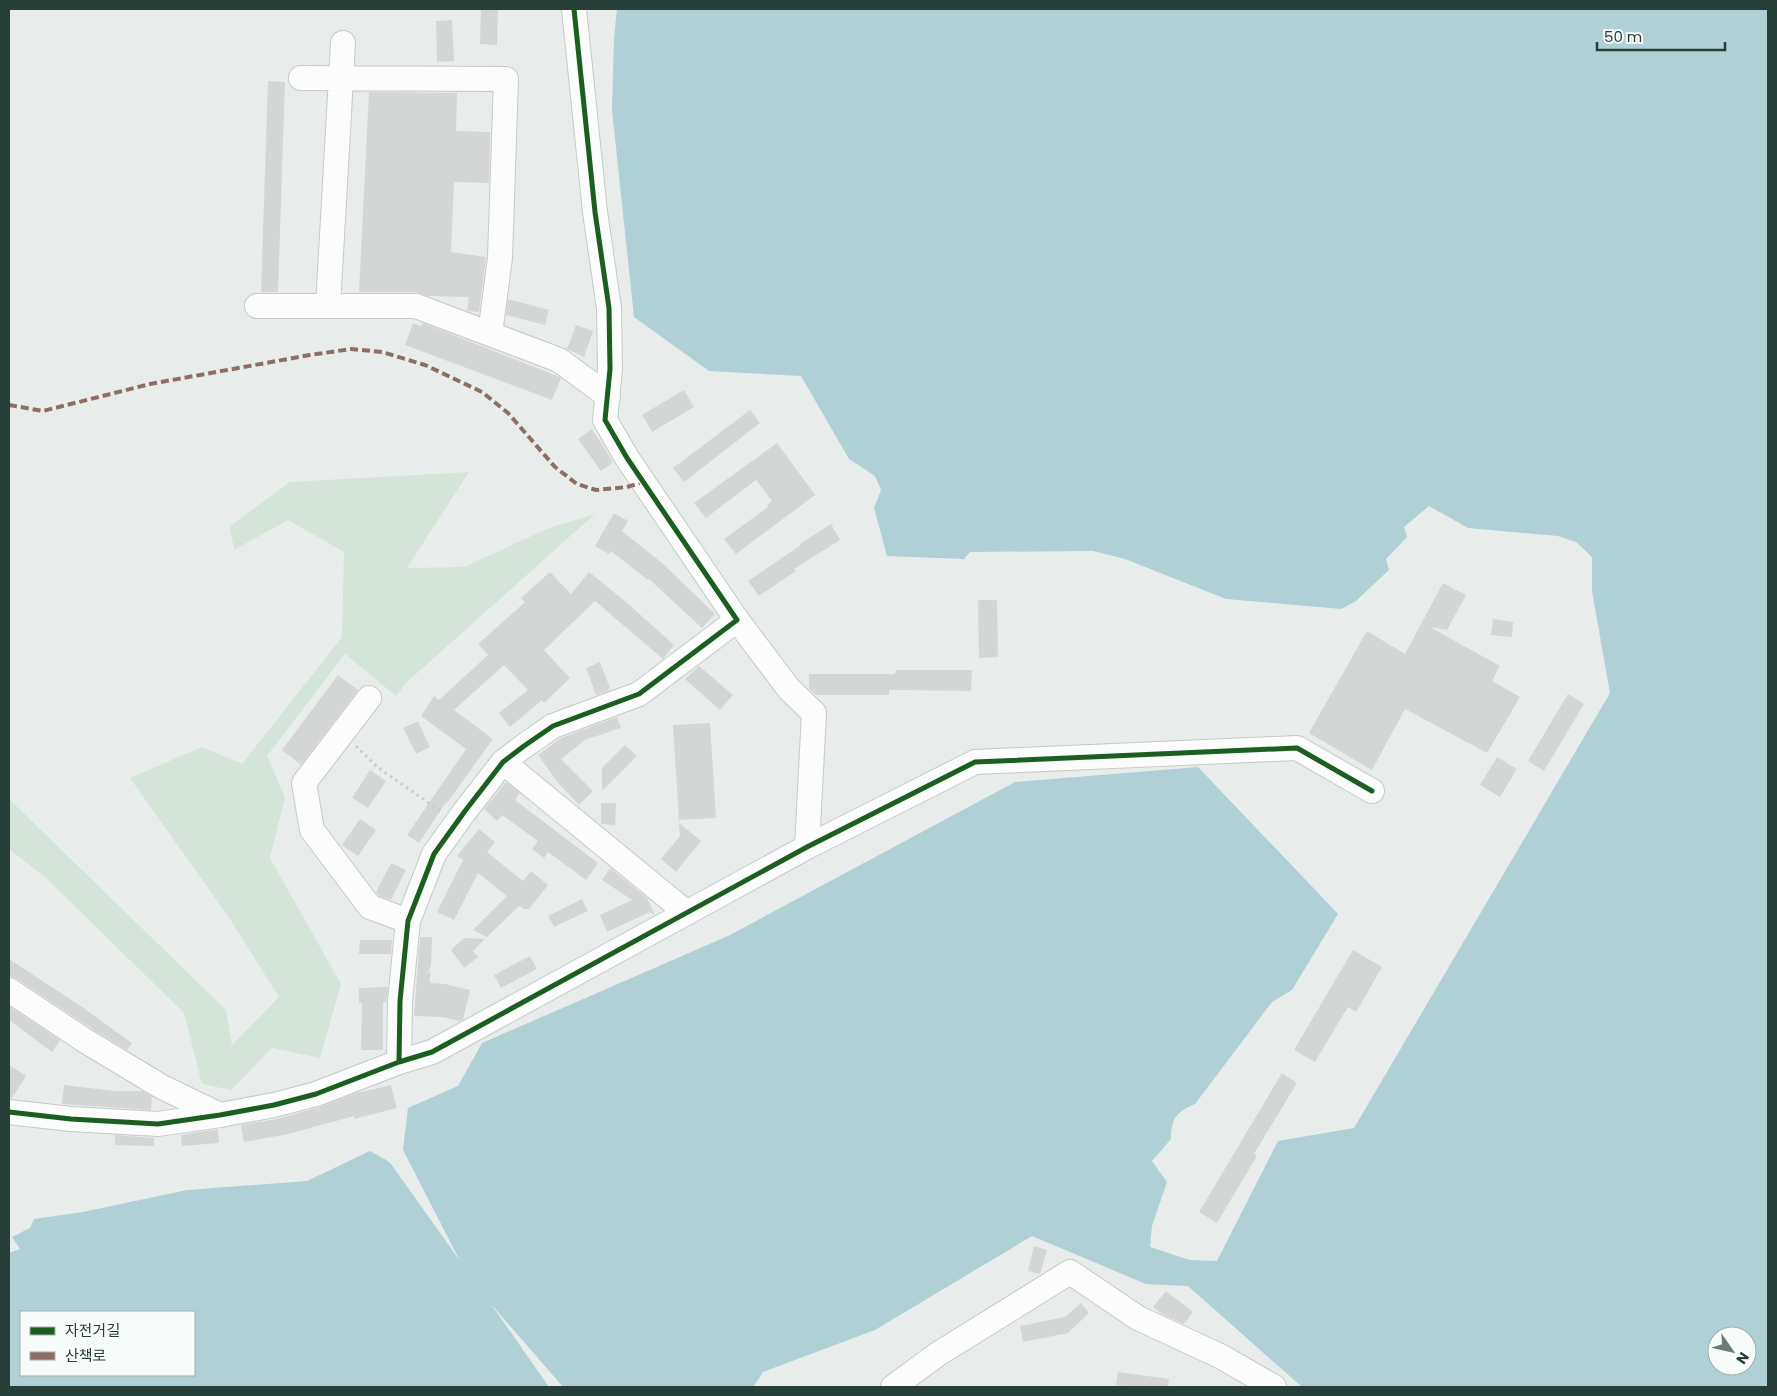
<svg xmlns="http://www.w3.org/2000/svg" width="1777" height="1396" font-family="Poppins,'Noto Sans KR',sans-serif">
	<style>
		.green { fill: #d4e4d9 }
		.water { fill: #afd0d5; fill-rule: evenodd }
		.building { fill: #d3d6d5 }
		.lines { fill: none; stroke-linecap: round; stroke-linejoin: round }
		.minor-casing { stroke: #c5cac8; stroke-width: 26 }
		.path { stroke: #c8cecc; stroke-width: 3; stroke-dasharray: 2.5 4; stroke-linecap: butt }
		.minor { stroke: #fcfcfc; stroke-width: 24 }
		.quiet { stroke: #8d6e63; stroke-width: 4; stroke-dasharray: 8 4; stroke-linecap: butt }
		.cycleway-casing { stroke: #f7fbf9; stroke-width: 8 }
		.cycleway { stroke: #1b5e20; stroke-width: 5 }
	</style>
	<rect width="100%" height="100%" fill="#e8edeb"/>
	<!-- green -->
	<path class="green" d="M469,472L407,568L464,567L549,528L595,514L406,683L396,696L345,654L267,756L285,797L270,858L341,984L320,1058L272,1048L231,1090L202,1084L184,1013L45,877L9,849V799L226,1010L232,1045L279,997L230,919L130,778L202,747L242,764L342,637L344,552L288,520L234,550L230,526L290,482Z"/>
	<!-- water -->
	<path class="water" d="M617,9H1768V1387H1302L1188,1286L1146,1284L1032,1236L875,1330L763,1372L753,1387H563L491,1304L549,1387H9V1253L20,1249L12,1237L30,1228L34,1219L83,1212L187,1190L307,1181L370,1151L386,1160L391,1164L460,1261L403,1150L408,1108L458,1086L482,1043L728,936L1015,782L1198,767L1338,914L1292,990L1272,1002L1195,1104C1176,1112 1171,1119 1171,1139L1152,1161L1167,1182L1152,1226L1150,1247L1190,1260L1217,1261L1278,1141L1354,1128L1610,693L1592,591V557L1576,542L1558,536L1468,528L1429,506L1404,527L1407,537L1386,559L1389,570L1356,601L1341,609L1226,599L1125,559L1093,551L970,552L964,559L887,556L874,508L881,490L875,476L849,459L801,376L709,371L634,317L612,110L614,38ZM21,1312H194V1375H21ZM1717,1336H1747V1366H1717Z"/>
	<!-- building -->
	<path class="building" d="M481,9H498L497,45L480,44Z
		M452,20L454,61L437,62L436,21Z
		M268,81L285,82L278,292H261Z
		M369,92L457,93L456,131L490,132L489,183L454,182L451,252L486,257L479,312L467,311L469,297L427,296L416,292H359Z
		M508,299L549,310L545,325L506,315Z
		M413,323L421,326L423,323L557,376L561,378L552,400L405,345Z
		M576,325L593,331L584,357L567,349Z
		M684,390L694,407L652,432L642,415Z
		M750,410L760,423L684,482L673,468Z
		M592,429L613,462L601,471L578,439Z
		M777,443L815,495L736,554L724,539L768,507L767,505L772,501L756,480L706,518L694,503Z
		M614,513L628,521L622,531L662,563L715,614L702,628L649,579L648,580L611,551L609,554L595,546Z
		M831,524L840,540L794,569L796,571L759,596L748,581L801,545L800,544Z
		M550,572L571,594L589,572L625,601L674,645L663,659L595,601L544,650L570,678L544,703L542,700L510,727L499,713L528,690L504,665L454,710L493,739L447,803L446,802L419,843L407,835L466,749L421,716L434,696L439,700L488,655L478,644L525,602L521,598Z
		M1443,583L1466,595L1447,630L1430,627L1500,666L1492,681L1520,697L1487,753L1405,709L1372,770L1309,733L1367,631L1405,654Z
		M978,600H997L998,657L979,658Z
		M1493,619L1513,622L1512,637L1491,635Z
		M600,662L610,688L608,689L609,691L596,695L586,668Z
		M699,666L733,695L720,710L685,679Z
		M896,670H972L971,691L889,690V695H816L809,689V674H895Z
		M338,675L358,690L301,765L282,750Z
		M1568,694L1584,704L1544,771L1528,761Z
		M617,717L621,728L585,740L561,759L593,791L579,805L559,784L538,755L561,738Z
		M418,721L430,747L416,754L403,728Z
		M710,723L716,818L679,820L673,725Z
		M625,745L637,756L602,791V768Z
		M1497,757L1517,769L1500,797L1480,785Z
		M370,770L386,781L368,808L352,798Z
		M506,782L520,793L515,800L598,863L586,880L548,852L544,858L532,849L538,841L502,815L497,821L484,809Z
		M601,803H616L615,825L601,824Z
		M360,819L376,830L358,856L342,845Z
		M679,823L701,841L676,872L661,859L680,836Z
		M479,829L495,842L487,852L523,881L531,871L548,885L529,909H524L519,906L487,937L473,930L507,896L478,873L454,920L437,912L463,860L457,856Z
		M391,863L406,870L391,900L379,896L376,892Z
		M610,868L647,898L655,915L650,912L607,932L600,915L632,900L602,880Z
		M582,899L588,911L554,927L548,916Z
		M420,937H432L431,966L426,975L430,971V983L445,984L470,990L463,1020L459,1021L442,1017L414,1016Z
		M464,938L485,939L473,951L478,957L464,968L451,950Z
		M360,940H392L391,954H359Z
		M1353,950L1382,967L1356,1012L1348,1007L1315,1062L1294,1050Z
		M530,956L537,969L501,988L494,975Z
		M9,959L82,1007L132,1043L127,1050L91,1028L17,979L9,976Z
		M388,987L386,1002H383V1050H361L362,1003H359V988Z
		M9,1006L60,1040L52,1052L9,1020Z
		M9,1065L26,1076L12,1098L9,1099Z
		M1282,1073L1297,1083L1254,1154L1257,1156L1217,1223L1199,1212Z
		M64,1085L115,1091H143L152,1097L151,1110L62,1104Z
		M391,1085L397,1108L354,1119V1116L288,1134L244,1142L241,1125L277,1119L320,1107L353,1094Z
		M218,1129L219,1143L182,1146L181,1135Z
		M115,1135L154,1138V1146L115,1145Z
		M1034,1246L1047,1250L1040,1274L1028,1271Z
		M1166,1291L1193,1312L1184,1324L1162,1314L1153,1307Z
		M1081,1303L1089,1313L1068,1333L1023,1342L1020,1326L1065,1317Z
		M1118,1372L1169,1379L1168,1387H1131L1116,1385Z"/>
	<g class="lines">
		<!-- minor casing -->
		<g class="minor-casing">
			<path id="minor" d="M301,78L506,79L500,258L490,334
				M257,306H416L559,360L608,396
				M328,306L343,43
				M737,620L789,689L814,713L807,847
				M369,698L304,783L312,830L370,907L408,921
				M503,762L687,913
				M9,990L84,1040L162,1087L220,1115
				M399,1062L400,1001L408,921L434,854L465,811L503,762L524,746L553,726L639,694L737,620L627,458L605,420L610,369L609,308L595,212L574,9
				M9,1112L71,1119L158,1124L220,1115L274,1105L316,1094L399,1062L432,1052L807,847L975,762L1297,748L1372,791
				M893,1387L938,1354L1070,1272L1138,1318L1220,1356L1274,1387"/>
		</g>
		<!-- path -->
		<path class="path" d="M356,746L377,767L442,812"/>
		<!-- minor -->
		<use href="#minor" class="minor"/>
		<!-- quiet -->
		<path class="quiet" d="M9,405L43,411L150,384L310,355L351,349L382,352L425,365L482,392L508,413L555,467L577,484L596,490L627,487L643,482"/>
		<!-- cycleway casing -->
		<g class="cycleway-casing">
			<path id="cycleway" d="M399,1062L400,1001L408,921L434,854L465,811L503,762L524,746L553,726L639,694L737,620L627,458L605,420L610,369L609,308L595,212L574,9
				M9,1112L71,1119L158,1124L220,1115L274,1105L316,1094L399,1062L432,1052L807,847L975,762L1297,748L1372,791"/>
		</g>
		<!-- cycleway -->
		<use href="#cycleway" class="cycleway"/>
	</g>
	<!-- border -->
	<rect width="1777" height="1396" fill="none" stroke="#283e38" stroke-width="20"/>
	<!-- legend -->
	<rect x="20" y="1311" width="175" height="65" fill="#f7fbf9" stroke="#a4afac"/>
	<rect x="30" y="1327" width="25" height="8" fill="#1b5e20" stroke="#a4afac"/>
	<text x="65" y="1336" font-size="15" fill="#283e38">자전거길</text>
	<rect x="30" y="1352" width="25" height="8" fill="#8d6e63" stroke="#a4afac"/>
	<text x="65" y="1361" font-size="15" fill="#283e38">산책로</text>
	<!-- north arrow -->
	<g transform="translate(1732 1351) rotate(124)"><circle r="24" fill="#f7fbf9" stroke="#a4afac"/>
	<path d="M0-4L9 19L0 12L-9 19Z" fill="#6b7b77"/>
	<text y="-8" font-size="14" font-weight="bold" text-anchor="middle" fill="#283e38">N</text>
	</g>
	<!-- scale -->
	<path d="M1597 42v8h128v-8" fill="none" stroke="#283e38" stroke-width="2.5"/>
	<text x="1604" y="42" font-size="15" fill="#283e38" stroke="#f7fbf9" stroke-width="4" paint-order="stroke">50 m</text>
</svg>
